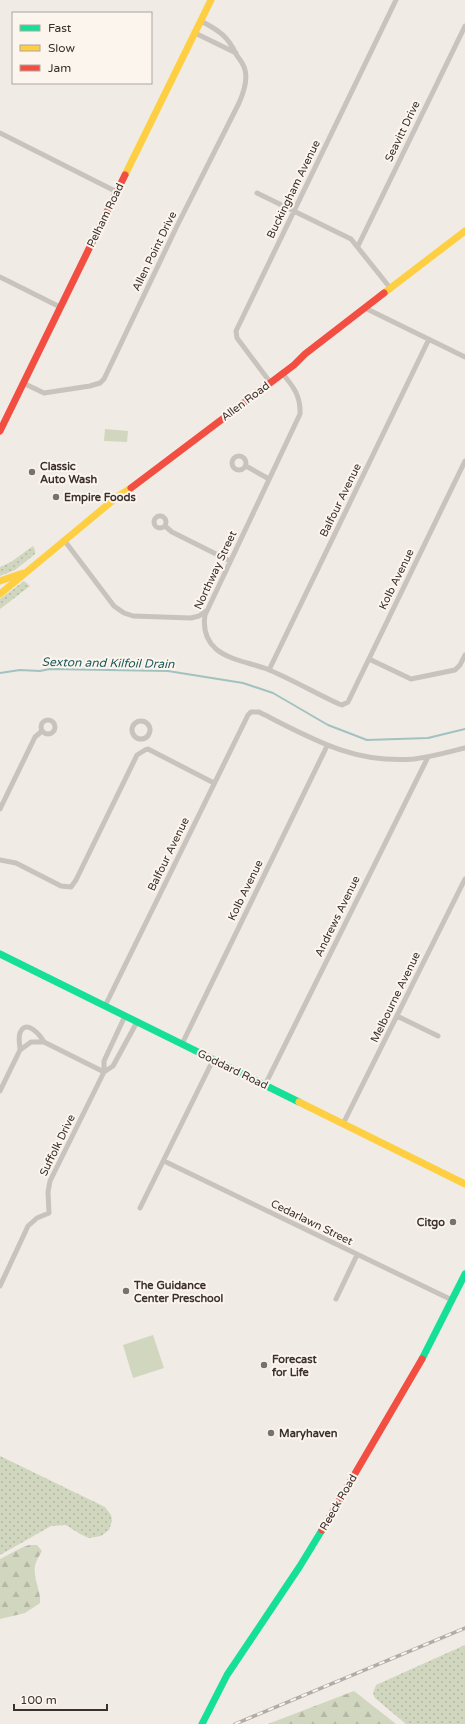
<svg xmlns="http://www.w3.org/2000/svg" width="465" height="1724" font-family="'Varela Round',sans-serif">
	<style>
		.grass { fill: url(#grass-dots) }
		.forest { fill: url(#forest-firs) }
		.park { fill: #d1d6bf }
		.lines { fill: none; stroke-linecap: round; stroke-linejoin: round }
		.stream { stroke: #a1c2c1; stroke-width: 2 }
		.street { stroke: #c9c3be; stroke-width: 5 }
		.fast { stroke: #16e098; stroke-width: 7 }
		.slow { stroke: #ffcf43; stroke-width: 7 }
		.jam { stroke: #f24e42; stroke-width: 7 }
		.rail-casing { stroke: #b1aca8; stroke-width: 3.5 }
		.rail { stroke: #fbf5ee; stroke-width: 2; stroke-dasharray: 6; stroke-linecap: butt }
		.poi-dot { fill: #7a716c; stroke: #fbf5ee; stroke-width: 1.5 }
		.labels { text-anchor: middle; stroke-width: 4; stroke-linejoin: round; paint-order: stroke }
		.street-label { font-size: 11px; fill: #3b302b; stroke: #fbf5ee }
		.poi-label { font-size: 11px; font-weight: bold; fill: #3b302b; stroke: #fbf5ee; text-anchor: start }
		.water-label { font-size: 12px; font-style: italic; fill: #1f5a5e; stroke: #fbf5ee }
	</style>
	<defs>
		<pattern id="grass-dots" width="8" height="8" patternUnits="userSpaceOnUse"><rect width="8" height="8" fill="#d1d6bf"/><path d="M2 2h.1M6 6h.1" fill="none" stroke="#b4b8a4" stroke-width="1.8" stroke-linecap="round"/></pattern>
		<pattern id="forest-firs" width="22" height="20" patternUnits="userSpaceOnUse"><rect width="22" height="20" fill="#d1d6bf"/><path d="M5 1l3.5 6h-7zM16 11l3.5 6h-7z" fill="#b4b8a4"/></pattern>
	</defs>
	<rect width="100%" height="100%" fill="#f0ebe5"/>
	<!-- grass -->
	<path class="grass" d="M33,546L35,550V554L15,570L0,576V567L11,562Z
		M24,581L30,586L0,609V599Z
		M0,1456L105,1507L111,1515L112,1521L109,1530L101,1536L89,1538L80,1534L66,1525L51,1526L0,1555Z
		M465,1645V1724H406L375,1698L373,1693L376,1685Z"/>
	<!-- forest -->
	<path class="forest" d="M29,1545H37L42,1551C39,1556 36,1561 35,1566C33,1579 41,1590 40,1603L25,1613L0,1619V1559L21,1548Z
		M354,1691L396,1724H268Z"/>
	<!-- park -->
	<path class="park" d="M105,429L128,431L127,442L104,441Z
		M153,1335L164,1368L133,1378L123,1345Z"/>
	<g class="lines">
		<!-- stream -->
		<path class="stream" d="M0,673L20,670L40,671L50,669L168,671L243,683L273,693L328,725L367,740L428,738L465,729"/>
		<!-- street -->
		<path class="street" d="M195,33L236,53
			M0,133L117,192
			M257,193L351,239L391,289
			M358,246L465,26
			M0,277L60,307
			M365,308L465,357
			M282,373C293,386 301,396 300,414L205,615C203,628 206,640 216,649C229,660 251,663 267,669C291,679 315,693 339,704L342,705L348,702L465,461
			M270,382L237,338L236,331L396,0
			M23,383L44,393L90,386L100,383L104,379L177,226L239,103C243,94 248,81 245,70C244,64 239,59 236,54C228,36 218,30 201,21
			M232 463a7 7 0 1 1 14 0a7 7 0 1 1-14 0Z
			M246,466L269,479
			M154 522a6 6 0 1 1 12 0a6 6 0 1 1-12 0Z
			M165,526L172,532L230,561
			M64,540L114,606L124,613L133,616L191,618L199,616L206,611
			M369,659L411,679L455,670L460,665L465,655
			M269,670L429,339
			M41 727a7 7 0 1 1 14 0a7 7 0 1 1-14 0Z
			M132 730a9 9 0 1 1 18 0a9 9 0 1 1-18 0Z
			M145,750L148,749L214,783
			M0,809L35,737L42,731
			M0,860L16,863L61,886L71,887L76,880L137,755L145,750
			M105,1006L248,715L251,712H259C311,738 353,764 414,759C431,757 448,752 465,748
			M397,1016L438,1036
			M182,1044L327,746
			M20,1050C20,1045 18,1038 20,1033C26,1018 40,1035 44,1042
			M104,1072V1061L125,1016
			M265,1085L428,757
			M0,1091L20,1050L31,1042H44L104,1072
			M343,1124L465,879
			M164,1161L452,1300
			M140,1208L213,1060
			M0,1286L28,1226L37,1218L49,1213L48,1192L50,1181L104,1072L113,1066L137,1022
			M336,1299L357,1255"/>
		<!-- fast -->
		<path class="fast" d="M0,954L299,1102
			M422,1359L465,1274
			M202,1724L227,1675L300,1566L322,1530"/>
		<!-- slow -->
		<path class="slow" d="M125,175L211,0
			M384,293L465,231
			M0,581L23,573
			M0,594L117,497L131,488
			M299,1102L465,1184"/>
		<!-- jam -->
		<path class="jam" d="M0,431L125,175
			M131,488L294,365L305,354L384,293
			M322,1530L422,1359"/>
		<!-- rail casing -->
		<g class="rail-casing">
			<path id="rail" d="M235,1724L465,1628"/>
		</g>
		<!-- rail -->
		<use href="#rail" class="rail"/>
	</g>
	<!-- markers -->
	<g class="poi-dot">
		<circle cx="32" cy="472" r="4"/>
		<circle cx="56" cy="497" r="4"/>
		<circle cx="453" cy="1222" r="4"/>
		<circle cx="126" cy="1291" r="4"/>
		<circle cx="264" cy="1365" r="4"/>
		<circle cx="271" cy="1433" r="4"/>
	</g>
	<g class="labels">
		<!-- street labels -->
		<g class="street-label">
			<text transform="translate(402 131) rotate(-64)" y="4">Seavitt Drive</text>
			<text transform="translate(293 189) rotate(-64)" y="4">Buckingham Avenue</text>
			<text transform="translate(105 215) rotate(-64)" y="4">Pelham Road</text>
			<text transform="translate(154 251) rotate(-64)" y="4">Allen Point Drive</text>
			<text transform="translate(245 401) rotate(-37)" y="4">Allen Road</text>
			<text transform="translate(340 500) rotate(-64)" y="4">Balfour Avenue</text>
			<text transform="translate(215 570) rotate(-65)" y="4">Northway Street</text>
			<text transform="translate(396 579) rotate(-64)" y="4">Kolb Avenue</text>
			<text transform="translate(168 854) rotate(-64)" y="4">Balfour Avenue</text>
			<text transform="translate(245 890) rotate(-64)" y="4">Kolb Avenue</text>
			<text transform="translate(337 916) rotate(-64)" y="4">Andrews Avenue</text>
			<text transform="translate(395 997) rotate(-64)" y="4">Melbourne Avenue</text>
			<text transform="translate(233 1069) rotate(26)" y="4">Goddard Road</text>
			<text transform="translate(57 1145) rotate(-64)" y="4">Suffolk Drive</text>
			<text transform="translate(312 1222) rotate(26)" y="4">Cedarlawn Street</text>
			<text transform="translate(338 1502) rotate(-60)" y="4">Reeck Road</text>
		</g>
		<!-- poi labels -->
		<g class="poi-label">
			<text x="40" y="470">Classic<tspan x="40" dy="13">Auto Wash</tspan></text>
			<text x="64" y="501">Empire Foods</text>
			<text x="445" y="1226" text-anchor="end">Citgo</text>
			<text x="134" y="1289">The Guidance<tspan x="134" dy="13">Center Preschool</tspan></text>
			<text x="272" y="1363">Forecast<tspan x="272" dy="13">for Life</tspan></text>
			<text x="279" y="1437">Maryhaven</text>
		</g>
		<!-- water labels -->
		<g class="water-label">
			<text transform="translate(108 663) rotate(1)" y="4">Sexton and Kilfoil Drain</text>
		</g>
	</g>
	<!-- legend -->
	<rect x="12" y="12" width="140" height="72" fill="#fbf5ee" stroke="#aea6a0"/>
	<rect x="20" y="25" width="20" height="6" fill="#16e098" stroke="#aea6a0"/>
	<text x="48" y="32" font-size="12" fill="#3b302b">Fast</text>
	<rect x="20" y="45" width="20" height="6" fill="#ffcf43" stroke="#aea6a0"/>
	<text x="48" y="52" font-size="12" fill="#3b302b">Slow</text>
	<rect x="20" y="65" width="20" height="6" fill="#f24e42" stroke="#aea6a0"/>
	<text x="48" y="72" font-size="12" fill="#3b302b">Jam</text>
	<!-- scale -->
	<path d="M14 1704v6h93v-6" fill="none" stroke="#3b302b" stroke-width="2"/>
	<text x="20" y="1704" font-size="12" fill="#3b302b" stroke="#fbf5ee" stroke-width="3" paint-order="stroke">100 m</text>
</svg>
